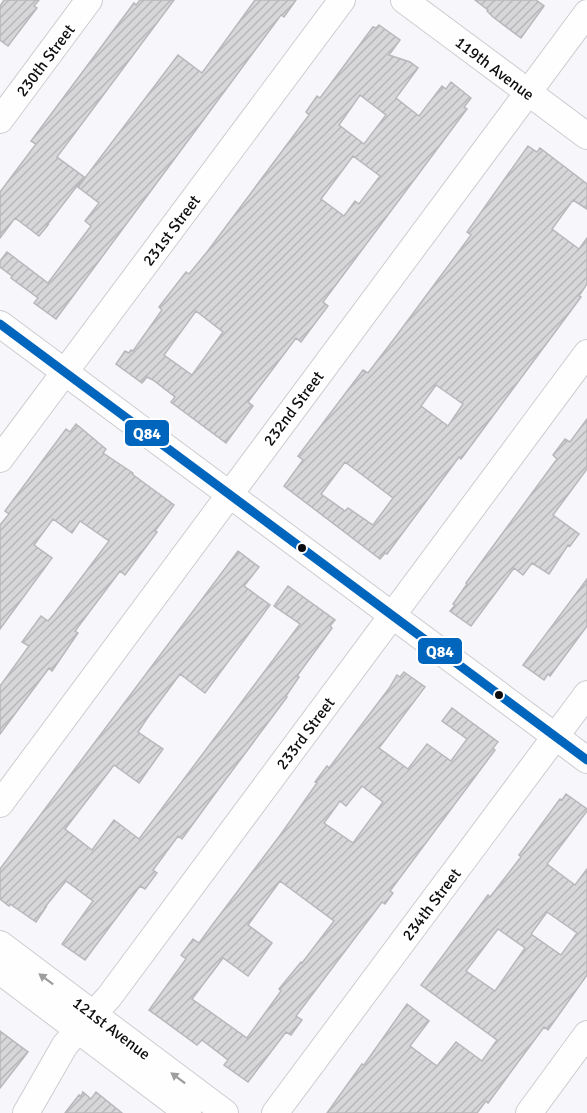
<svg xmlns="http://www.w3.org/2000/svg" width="587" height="1113" font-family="Signika,sans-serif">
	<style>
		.building { fill: url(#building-hatch); stroke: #b8b8bb; stroke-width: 1.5; fill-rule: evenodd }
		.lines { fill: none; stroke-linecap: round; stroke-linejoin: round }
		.minor-casing { stroke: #cdcdd0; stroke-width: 28 }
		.minor { stroke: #fefefe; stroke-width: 26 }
		.bus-1-casing { stroke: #fff; stroke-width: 14 }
		.bus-1 { stroke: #0065bd; stroke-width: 9 }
		.oneway { fill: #9e9e9f }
		.bus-dot { fill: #0e0e10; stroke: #fff; stroke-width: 2 }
		.labels { text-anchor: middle; stroke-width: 5; stroke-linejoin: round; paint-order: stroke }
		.street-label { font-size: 16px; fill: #0e0e10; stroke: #fff }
		.line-badge { stroke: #fff; stroke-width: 2 }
		.badge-label { font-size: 16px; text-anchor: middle; font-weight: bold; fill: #fff }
	</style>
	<defs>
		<pattern id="building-hatch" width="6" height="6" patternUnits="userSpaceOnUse" patternTransform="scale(1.5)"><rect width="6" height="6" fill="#d7d7d9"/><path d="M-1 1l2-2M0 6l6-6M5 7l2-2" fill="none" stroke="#b7b7b9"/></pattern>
	</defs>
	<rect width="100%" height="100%" fill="#f7f7fb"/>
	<!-- building -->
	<path class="building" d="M4,0H39L34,6L37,8L8,46L0,40V6Z
		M140,0H174L57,157L84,177L47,225H48L39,236L15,218L0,238V192L36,144L31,141L134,3L136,5Z
		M255,0H296L284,17L281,15L56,319L34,303L38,298L11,278L12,276L0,267V261L7,252L48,283L91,226L85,221L99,203L78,187L178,55L202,73Z
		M475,0H536L544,6L521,38L493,17L487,11L488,10Z
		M379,25L400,40L389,55L410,62L418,68L396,98L419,116L442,86L446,89L451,82L471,98L464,107L467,109L323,302L328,306L301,342L296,338L248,402L253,406L226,443L171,402L175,397L153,380L147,377L142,383L116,364L125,351L129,353L131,350L133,351L162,310L159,307L186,272L189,274L207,252L309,115L306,112L317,96L320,98L373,27L376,28ZM360,95L386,115L364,144L339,125ZM353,156L380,176L359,204L355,201L344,216L321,199ZM196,311L223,332L192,375L164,355Z
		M528,146L537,152L540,148L587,184V209L573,200L552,229L579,249L587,238V284L579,296L581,297L461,459L459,457L387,554L385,553L380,559L284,486L303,460L298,456L363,370L368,373L397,335L471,235L467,232ZM436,385L463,404L448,426L421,406ZM345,462L393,498L373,525L348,508L345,511L321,494Z
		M587,419V469L553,515L579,534L570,546L568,545L549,574L532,563L523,575L514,568L471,626L450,611L455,605L453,604L467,584L466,583L557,459L553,455L565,439L570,442Z
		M76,424L106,449L103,453L133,473L132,474L174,505L155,531L157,532L125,575L120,571L75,631L78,633L52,671L49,668L0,734V686L29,646L22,642L41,616L48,621L54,614L109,541L80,521L72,533L53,519L34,545L52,558L0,629V525L9,514L5,511L66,429L70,432Z
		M238,551L259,567L244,586L270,605L205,693L180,674L148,717L138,732L163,749L139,783L114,765L65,829L92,850L114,820L139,839L300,624L274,606L288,586L335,620L330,626L332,628L297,676L299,677L286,696L287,697L217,791L182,839L178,836L153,870L157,873L145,889L140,886L85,960L62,944L93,901L66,881L45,907H46L36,922L10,904L9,906L0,899V869Z
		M587,579V626L550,676L548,674L544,680L523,665Z
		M404,672L425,687L379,748L408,769L427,744L451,761L467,739L442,721L452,708L498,742L493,748L495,750L390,891L393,893L385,904L382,902L296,1016L302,1020L291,1035L286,1032L248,1082L224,1065L228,1060L202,1040L197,1045L149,1010L186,959L181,955L193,939L199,943L213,924L281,834L317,783L315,782L327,766L329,768L390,687L397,675L400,677ZM362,786L383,802L353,843L324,823L340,801L346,806ZM280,881L334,921L302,963L301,962L279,989L281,991L247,1038L192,999L223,958L248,976L272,943L248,925Z
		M566,794L587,809V811L547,864L575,885L587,869V975L548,1030L544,1027L488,1103L486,1101L477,1113H327L362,1064L364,1065L407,1004L429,1021L410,1046L437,1066L456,1042L482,1061L497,1040L421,985L488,895L490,897L521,857L519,855L560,799L562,800ZM547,912L577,933L561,955L531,934ZM498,929L525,948L495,991L466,971Z
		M0,1031L28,1052L0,1088Z
		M83,1092L91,1099L96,1092L122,1113H65L79,1095L81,1096Z"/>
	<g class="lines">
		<!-- minor casing -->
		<g class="minor-casing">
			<path id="minor" d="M404,0L587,136
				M0,120L89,0
				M0,324L587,760
				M0,459L342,0
				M0,804L587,13
				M0,944L225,1113
				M0,971L188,1113
				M26,1113L65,1045L109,997L587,353
				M275,1113L587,694
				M529,1113L587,1034"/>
		</g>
		<!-- minor -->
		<use href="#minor" class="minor"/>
		<!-- bus-1 casing -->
		<g class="bus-1-casing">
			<path id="bus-1" d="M0,324L587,760"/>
		</g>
		<!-- bus-1 -->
		<use href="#bus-1" class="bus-1"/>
	</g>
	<!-- one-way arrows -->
	<defs><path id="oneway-solid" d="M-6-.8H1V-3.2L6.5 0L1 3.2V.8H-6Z" transform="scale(1.5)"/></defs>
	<g class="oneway">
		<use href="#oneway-solid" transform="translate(46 979) rotate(-143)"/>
		<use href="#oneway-solid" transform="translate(178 1078) rotate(-143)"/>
	</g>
	<!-- markers -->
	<g class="bus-dot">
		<circle cx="302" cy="548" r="5"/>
		<circle cx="499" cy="695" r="5"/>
	</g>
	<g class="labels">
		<!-- street labels -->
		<g class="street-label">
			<text transform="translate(45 60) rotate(-53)" y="6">230th Street</text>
			<text transform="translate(495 68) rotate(37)" y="6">119th Avenue</text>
			<text transform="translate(171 230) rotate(-53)" y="6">231st Street</text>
			<text transform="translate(293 408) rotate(-53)" y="6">232nd Street</text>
			<text transform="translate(305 733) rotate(-53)" y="6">233rd Street</text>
			<text transform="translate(431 904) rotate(-53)" y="6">234th Street</text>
			<text transform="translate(112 1028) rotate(37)" y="6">121st Avenue</text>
		</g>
	</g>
	<g class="line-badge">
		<rect x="124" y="419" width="46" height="28" rx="6" fill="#0065bd"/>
		<rect x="417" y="637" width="46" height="28" rx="6" fill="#0065bd"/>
	</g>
	<g class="badge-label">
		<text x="147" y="439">Q84</text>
		<text x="440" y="657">Q84</text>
	</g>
</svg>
